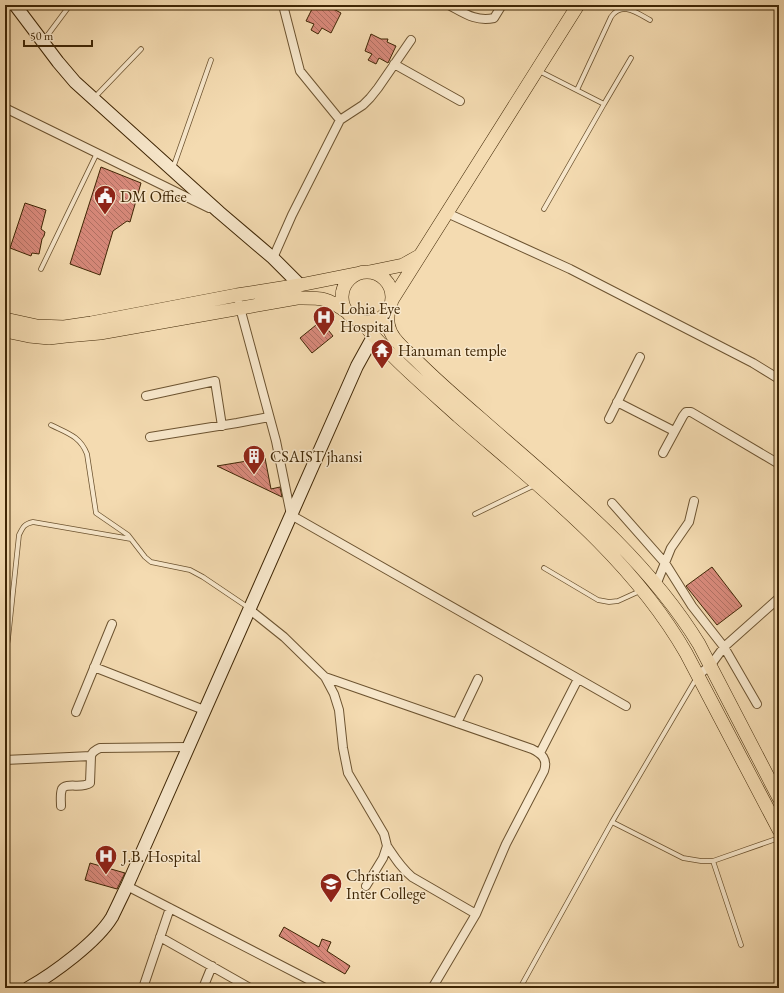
<svg xmlns="http://www.w3.org/2000/svg" width="784" height="993" font-family="'EB Garamond',serif">
	<style>
		.building { fill: url(#building-back-hatch); stroke: #3f2605 }
		.lines { fill: none; stroke-linecap: round; stroke-linejoin: round }
		.lane-casing { stroke: #6c5330; stroke-width: 5.5 }
		.street-casing { stroke: #6c5330; stroke-width: 10 }
		.secondary-casing { stroke: #3f2605; stroke-width: 14 }
		.primary-casing { stroke: #3f2605; stroke-width: 14 }
		.lane { stroke: #f8e8cc; stroke-width: 4 }
		.street { stroke: #f8e8cc; stroke-width: 8 }
		.secondary { stroke: #f8e8cc; stroke-width: 12 }
		.primary { stroke: #f4dbb1; stroke-width: 13 }
		.labels { text-anchor: middle; stroke-width: 3; stroke-linejoin: round; paint-order: stroke }
		.poi-label { font-size: 16px; fill: #3f2605; stroke: #f8e8cc; text-anchor: start }
	</style>
	<defs>
		<pattern id="building-back-hatch" width="6" height="6" patternUnits="userSpaceOnUse"><rect width="6" height="6" fill="#d98a7c"/><path d="M-1 5l2 2M0 0l6 6M5-1l2 2" fill="none" stroke="#b17164"/></pattern>
	</defs>
	<rect width="100%" height="100%" fill="#f4dbb1"/>
	<filter id="stains"><feTurbulence type="fractalNoise" baseFrequency=".005" numOctaves="4"/><feColorMatrix values="0 0 0 0 .2 0 0 0 0 .09 0 0 0 0 .02 0 0 0 .5 -.17"/></filter>
	<radialGradient id="worn" r=".72"><stop offset=".6" stop-color="#630" stop-opacity="0"/><stop offset="1" stop-color="#630" stop-opacity=".3"/></radialGradient>
	<!-- building -->
	<path class="building" d="M314,5H326L341,13L331,33L322,28L318,34L311,30L314,24L306,21Z
		M371,34L381,39H388L387,42L396,46L388,63L379,58L376,64L368,60L372,54L365,51Z
		M101,167L141,183L130,222L127,221L113,231L100,275L70,264Z
		M25,203L46,210L41,229L45,232L44,236L42,239L39,254L32,253L31,256L10,248Z
		M321,321L333,336L312,353L300,338Z
		M265,458L271,489L280,487L282,497L217,466Z
		M712,567L742,606L717,625L686,586Z
		M90,863L125,873L117,889L85,880Z
		M284,927L319,947L322,939L331,942L327,951L350,966L345,974L279,936Z"/>
	<g class="lines">
		<!-- lane casing -->
		<g class="lane-casing">
			<path id="lane" d="M44,40L70,5
				M539,71L604,104L544,209
				M577,90L611,17C622,1 637,13 650,20
				M95,97L141,49
				M604,104L631,58
				M173,168L211,60
				M41,269L97,153
				M51,425C67,433 80,436 87,454L96,513L128,535L145,557L151,562L190,570L203,577L249,608
				M475,514L535,485
				M544,568L598,600L609,602L618,601L640,591
				M5,657L8,639L19,535C23,527 24,524 33,522L131,539
				M612,822L683,858L701,861H713L779,838
				M713,861L741,945
				M520,988L612,822L696,679"/>
		</g>
		<!-- street casing -->
		<g class="street-casing">
			<path id="street" d="M283,5L300,71L340,120
				M449,5C464,13 476,22 494,18L502,5
				M394,64L460,101
				M5,108L209,208
				M447,213L570,269L753,363L779,379
				M273,258L292,215L340,120L363,105L370,98L378,88L411,40
				M239,304L276,441L291,515L626,706
				M146,396L215,381L222,426
				M617,402L674,431
				M609,419L640,357
				M150,437L237,423L269,417
				M663,453L683,416L686,412H691L779,464
				M612,503L665,563L692,606L724,647L757,704
				M656,585L671,548L689,522L694,501
				M249,609L284,637L325,677L334,694L339,710L343,748L348,773L384,834L387,846L383,858L366,886
				M94,667L204,710
				M698,675L710,666L724,647L779,598
				M325,677L532,749C542,754 548,759 544,771L506,844L476,914L434,985
				M76,712L112,624
				M457,723L478,679
				M540,753L578,679
				M5,760L91,756
				M61,806C61,801 60,794 62,789C66,782 82,789 90,783L91,756C92,752 95,750 100,748L188,747
				M387,846C395,858 401,868 412,877L476,914
				M127,886L325,988
				M160,937L250,988
				M143,988L170,908
				M203,988L212,966"/>
		</g>
		<!-- secondary casing -->
		<g class="secondary-casing">
			<path id="secondary" d="M15,5L58,62L75,82L219,212L273,258L300,285
				M28,988C53,974 97,942 112,917C117,907 122,896 127,886L357,366L373,337"/>
		</g>
		<!-- primary casing -->
		<g class="primary-casing">
			<path id="primary" d="M369,272L403,265L419,256
				M342 297a25 25 0 1 1 50 0a25 25 0 1 1-50 0Z
				M392,300L578,5
				M389,308C387,320 387,329 395,339C401,347 409,353 416,360C437,381 459,400 481,419C559,488 644,554 699,644L779,798
				M5,319L37,326L64,327L91,323L237,295L300,285L360,273
				M361,321C389,356 425,386 458,416C541,488 631,557 686,653L779,830
				M5,331L29,336L49,338L66,336L100,333L297,298C322,298 326,297 347,312"/>
		</g>
		<!-- lane -->
		<use href="#lane" class="lane"/>
		<!-- street -->
		<use href="#street" class="street"/>
		<!-- secondary -->
		<use href="#secondary" class="secondary"/>
		<!-- primary -->
		<use href="#primary" class="primary"/>
	</g>
	<!-- icons -->
	<defs>
		<g id="civic-pin" transform="scale(1.15)"><path d="M0 17L-7.5 6A9.5 9.5 0 1 1 7.5 6Z" fill="#8f2418" stroke="#f8e8cc"/><path d="M-.6-6.5H3V-4.5H.6V-3L4-1V1h2V6H-6V1h2V-1L-.6-3ZM-1.2 2.5V6h2.4V2.5Z" fill="#fff"/></g>
		<g id="hospital-pin" transform="scale(1.15)"><path d="M0 17L-7.5 6A9.5 9.5 0 1 1 7.5 6Z" fill="#8f2418" stroke="#f8e8cc"/><path d="M-5-5h3v3.5h4V-5h3V5h-3V1.5h-4V5h-3Z" fill="#fff"/></g>
		<g id="temple-pin" transform="scale(1.15)"><path d="M0 17L-7.5 6A9.5 9.5 0 1 1 7.5 6Z" fill="#8f2418" stroke="#f8e8cc"/><path d="M0-6L5-2H3V0L6.5 2.5H4V6H1.5V3h-3V6H-4V2.5H-6.5L-3 0V-2H-5Z" fill="#fff"/></g>
		<g id="building-pin" transform="scale(1.15)"><path d="M0 17L-7.5 6A9.5 9.5 0 1 1 7.5 6Z" fill="#8f2418" stroke="#f8e8cc"/><path d="M-4-6H4V6H1V3H-1V6H-4ZM-2.5-4.3h1.7v1.8h-1.7ZM.8-4.3h1.7v1.8H.8ZM-2.5-1h1.7V.8h-1.7ZM.8-1h1.7V.8H.8Z" fill="#fff"/></g>
		<g id="university-pin" transform="scale(1.15)"><path d="M0 17L-7.5 6A9.5 9.5 0 1 1 7.5 6Z" fill="#8f2418" stroke="#f8e8cc"/><path d="M0-5L7-2L0 1L-7-2ZM-4 1L0 2.5L4 1V4Q0 6-4 4Z" fill="#fff"/></g>
	</defs>
	<g fill-rule="evenodd">
		<use href="#civic-pin" x="105" y="196"/>
		<use href="#hospital-pin" x="324" y="317"/>
		<use href="#temple-pin" x="382" y="350"/>
		<use href="#building-pin" x="254" y="456"/>
		<use href="#hospital-pin" x="106" y="856"/>
		<use href="#university-pin" x="331" y="884"/>
	</g>
	<g class="labels">
		<!-- poi labels -->
		<g class="poi-label">
			<text x="120" y="202">DM Office</text>
			<text x="340" y="314">Lohia Eye<tspan x="340" dy="18">Hospital</tspan></text>
			<text x="398" y="356">Hanuman temple</text>
			<text x="270" y="462">CSAIST jhansi</text>
			<text x="122" y="862">J.B. Hospital</text>
			<text x="346" y="881">Christian<tspan x="346" dy="18">Inter College</tspan></text>
		</g>
	</g>
	<!-- margin -->
	<rect width="784" height="993" fill="none" stroke="#f4dbb1" stroke-width="20"/>
	<rect x="6" y="6" width="772" height="981" fill="none" stroke="#3f2605" stroke-width="2"/>
	<rect x="10" y="10" width="764" height="973" fill="none" stroke="#3f2605"/>
	<!-- scale -->
	<path d="M24 40v6h68v-6" fill="none" stroke="#3f2605" stroke-width="2"/>
	<text x="30" y="40" font-size="12" fill="#3f2605" stroke="#f8e8cc" stroke-width="3" paint-order="stroke">50 m</text>
	<rect width="100%" height="100%" filter="url(#stains)"/>
	<rect width="100%" height="100%" fill="url(#worn)"/>
</svg>
